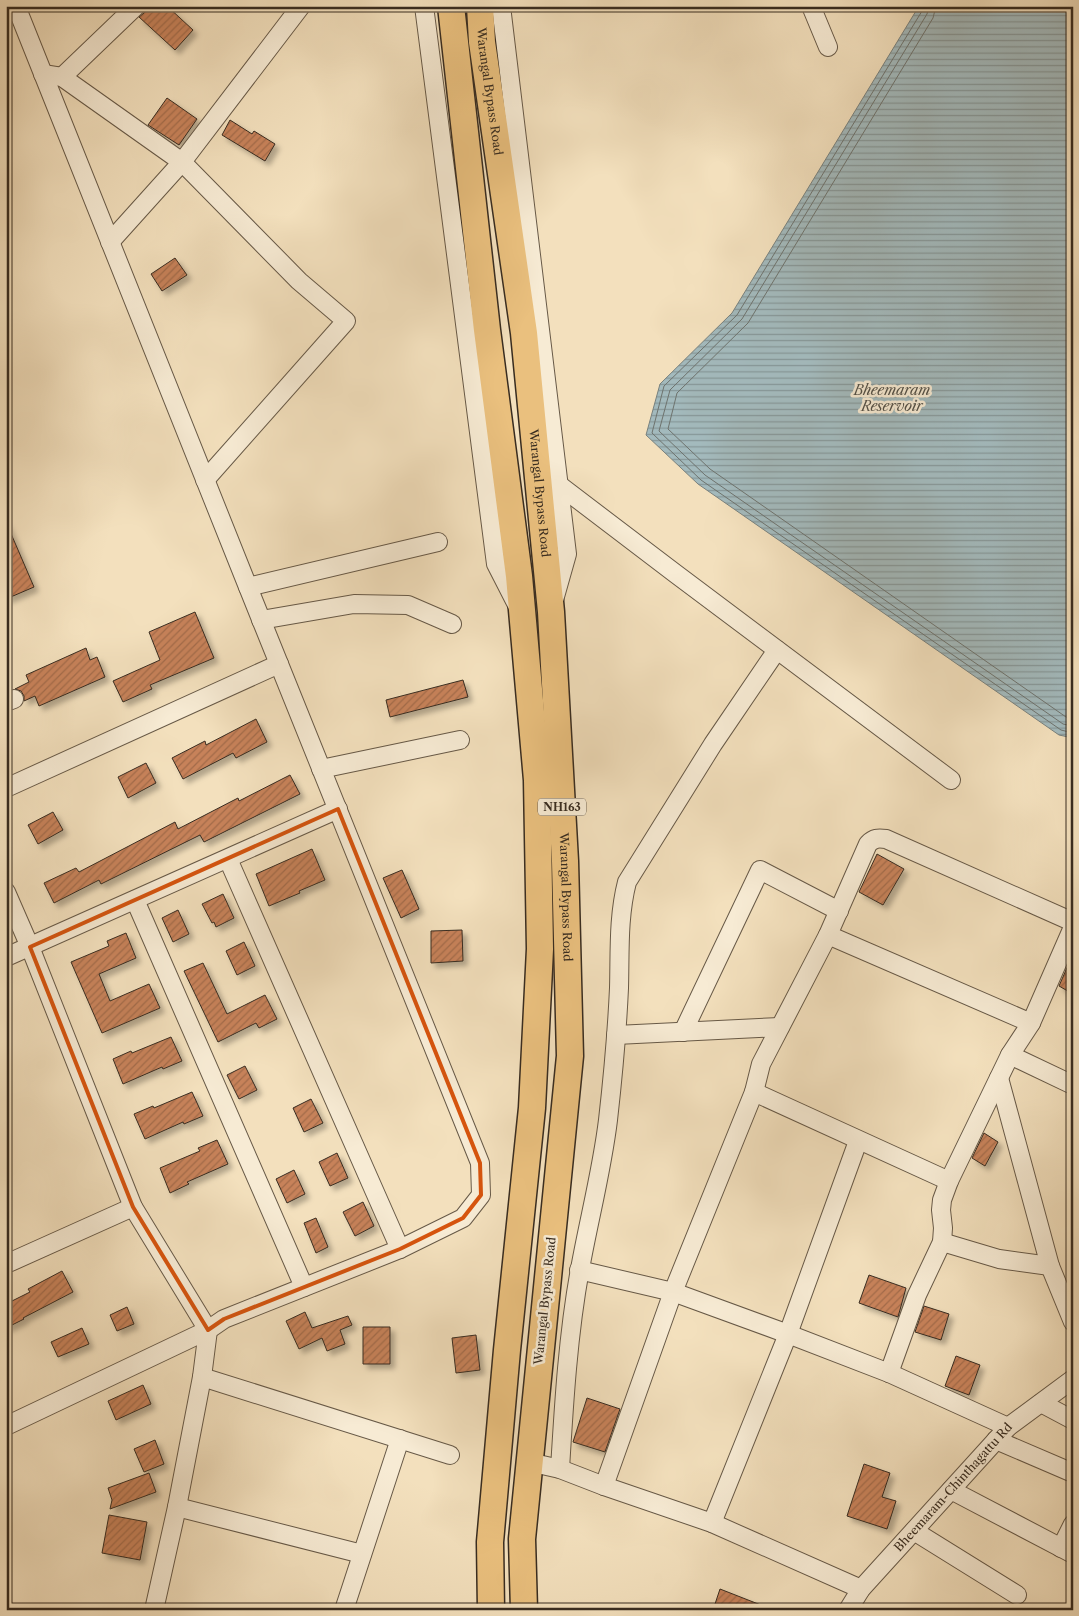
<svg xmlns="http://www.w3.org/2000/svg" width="1079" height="1616" font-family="'Libre Caslon Text',serif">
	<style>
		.water { fill: url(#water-rules); stroke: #78817e }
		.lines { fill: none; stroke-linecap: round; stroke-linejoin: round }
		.shore { stroke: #6e736e; stroke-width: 1 }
		.building { fill: url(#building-hatch); stroke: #382c20; filter: url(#shadow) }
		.minor-casing { stroke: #675947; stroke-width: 20 }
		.highway-casing { stroke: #382c20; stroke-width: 29 }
		.minor { stroke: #f7ebd4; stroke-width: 18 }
		.highway { stroke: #eac07e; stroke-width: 26 }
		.marked { fill: none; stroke: #d6540e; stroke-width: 4; stroke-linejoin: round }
		.labels { text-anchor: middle; stroke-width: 5; stroke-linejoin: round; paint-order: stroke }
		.shield { fill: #f7ebd4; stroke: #716556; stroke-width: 1 }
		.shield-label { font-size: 11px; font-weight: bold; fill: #382c20 }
		.street-label { font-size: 12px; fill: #382c20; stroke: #f7ebd4 }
		.water-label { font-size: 14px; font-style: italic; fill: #535047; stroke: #f7ebd4 }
	</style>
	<defs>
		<pattern id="water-rules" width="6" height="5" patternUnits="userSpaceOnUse" patternTransform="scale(1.25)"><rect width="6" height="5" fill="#a3babd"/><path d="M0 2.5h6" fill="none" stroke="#869799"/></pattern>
		<pattern id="building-hatch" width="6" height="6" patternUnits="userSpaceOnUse" patternTransform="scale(1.25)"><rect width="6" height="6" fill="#c7825a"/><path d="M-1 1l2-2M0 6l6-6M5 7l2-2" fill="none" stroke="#a36b4a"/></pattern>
		<filter id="shadow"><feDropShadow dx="4.5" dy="4.5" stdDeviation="2.5" flood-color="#0004"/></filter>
	</defs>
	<rect width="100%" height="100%" fill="#f3e0bd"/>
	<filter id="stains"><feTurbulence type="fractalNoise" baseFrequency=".004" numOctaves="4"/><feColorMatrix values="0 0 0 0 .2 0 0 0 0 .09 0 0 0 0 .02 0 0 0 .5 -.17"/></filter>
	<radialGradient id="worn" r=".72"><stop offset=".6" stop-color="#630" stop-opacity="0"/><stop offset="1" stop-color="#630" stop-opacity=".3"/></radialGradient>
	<!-- water -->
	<path class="water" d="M919,6H1073V738L1059,735L698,484L646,435L660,384L732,313Z"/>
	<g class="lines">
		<!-- shore -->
		<path class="shore" d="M922,6V11L737,315L664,386L652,433L701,480L1061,730L1073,733
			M929,6L927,14L742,319L670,390L659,431L705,475L1063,724L1073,726
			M936,6L933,18L748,323L677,393L668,429L710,469L1066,717L1073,718"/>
	</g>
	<!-- building -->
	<path class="building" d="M146,6H167L193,30L175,50L139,17L144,13Z
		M167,98L197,119L179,145L148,125Z
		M230,120L252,134L254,131L275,144L265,161L222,135Z
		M175,258L187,275L162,291L151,274Z
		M6,522L34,587L6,599Z
		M195,612L214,658L150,685L152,689L123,702L113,681L160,660L149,632Z
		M86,648L90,660L97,657L105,677L39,706L35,696L24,701V696L21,691L15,689L29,682L26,675Z
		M463,680L468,697L390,717L386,700Z
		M256,719L267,742L236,758L233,753L183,779L172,758L205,741L206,745Z
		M146,763L156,783L128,798L118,777Z
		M290,775L300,794L204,842L200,835L101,884L99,880L54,903L44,883L76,868L79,872L175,822L178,829L238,798L239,801Z
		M53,812L63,830L38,844L28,825Z
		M312,849L325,880L299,891L300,893L269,906L256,874Z
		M877,854L904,869L883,905L859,892Z
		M402,870L419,909L401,918L383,878Z
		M223,894L234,918L216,927L214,922L212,923L202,904Z
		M178,910L189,934L173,942L162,918Z
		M462,930L463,961L431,963V931Z
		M126,933L136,958L99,974L110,1001L149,984L160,1008L102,1033L71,962L109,946L107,941Z
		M244,942L255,966L237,975L226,951Z
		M1073,954V994L1059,986Z
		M203,963L227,1014L265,995L277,1019L259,1028L256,1023L218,1042L184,971Z
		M171,1037L182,1061L163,1069L162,1067L123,1084L113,1059L131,1051L132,1053Z
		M245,1066L257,1090L239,1099L227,1075Z
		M192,1092L203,1116L184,1124L183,1122L145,1139L134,1114L153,1106L154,1108Z
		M311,1099L323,1123L304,1132L293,1108Z
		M984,1133L998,1142L985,1166L972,1158Z
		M217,1140L228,1164L187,1182L189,1184L170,1193L160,1168L200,1151L198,1148Z
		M337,1153L348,1178L330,1186L319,1162Z
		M294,1170L305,1194L287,1203L276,1179Z
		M363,1202L374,1226L355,1236L343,1212Z
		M316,1218L328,1247L316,1253L304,1223Z
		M62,1271L73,1292L23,1318L24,1319L6,1328V1304L30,1292L28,1289Z
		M869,1275L906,1288L898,1317L859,1303Z
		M924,1306L949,1314L941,1340L915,1332Z
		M127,1307L134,1324L117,1331L110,1315Z
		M305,1312L312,1328L348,1316L352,1325L340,1330L345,1344L327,1351L322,1338L299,1349L286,1321Z
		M363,1327H390V1364H363Z
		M82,1328L89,1344L58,1357L51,1342Z
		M476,1335L480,1370L456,1373L452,1338Z
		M956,1356L980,1365L969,1395L945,1386Z
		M143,1385L151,1404L116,1420L108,1401Z
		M587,1398L620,1409L605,1452L573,1442Z
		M155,1440L164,1464L144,1472L134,1449Z
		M864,1464L890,1473L882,1497L896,1501L887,1529L847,1516Z
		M149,1473L156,1492L110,1509L112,1500L108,1488Z
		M109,1515L147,1522L140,1560L102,1553Z
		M720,1589L771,1609V1610H713Z"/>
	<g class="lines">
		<!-- minor casing -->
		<g class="minor-casing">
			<g id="minor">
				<path d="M424,6L496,564L517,605"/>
				<path d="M501,6L567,554L554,600"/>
				<path d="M811,6L828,47"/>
				<path d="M43,74L62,77L182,162L299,281L346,321L205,480"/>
				<path d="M62,77L136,6"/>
				<path d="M110,242L182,162L301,6"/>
				<path d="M559,485L676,574L951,780"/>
				<path d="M248,587L438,542"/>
				<path d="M261,620L354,604L408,605L452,624"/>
				<path d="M6,702L14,699"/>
				<path d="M321,769L460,740"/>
				<path d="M6,788L279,664"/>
				<path d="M228,859L400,1249"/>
				<path d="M6,892L30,947L133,1207L208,1330L202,1377L177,1507L154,1610"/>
				<path d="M135,900L304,1287"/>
				<path d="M828,935L1031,1023"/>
				<path d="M6,957L338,809"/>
				<path d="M683,1032L760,870L839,911"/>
				<path d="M616,1035L780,1027"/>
				<path d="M1010,1055L1073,1085"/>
				<path d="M999,1078L1050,1266L1073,1322"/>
				<path d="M754,1092L949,1181"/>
				<path d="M942,1242L999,1259L1050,1266"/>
				<path d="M6,1264L133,1207"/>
				<path d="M579,1270L673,1292L788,1334L889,1373L1008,1427"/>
				<path d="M889,1373L917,1295L942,1242L943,1228L941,1210L942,1200L949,1181L1010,1055L1031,1023L1073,927"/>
				<path d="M202,1377L450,1455"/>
				<path d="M1041,1403L1073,1420"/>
				<path d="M6,1426L208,1330L224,1319L400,1249L463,1218L481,1195L480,1163L248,587L16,6"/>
				<path d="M996,1440L1073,1473"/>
				<path d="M529,1462L560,1469L604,1486L712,1523L861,1589"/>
				<path d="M560,1469C564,1402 568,1335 580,1269C589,1219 602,1170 608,1120C613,1076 617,1032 619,988C620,952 618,917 627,882L713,744L777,650"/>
				<path d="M604,1486L673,1292L754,1092L761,1064L828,935L868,844C874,838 878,838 886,839L1073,922"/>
				<path d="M951,1490L1073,1554"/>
				<path d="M177,1507L362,1554"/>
				<path d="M712,1523L788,1334L858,1141"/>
				<path d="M914,1531L1017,1595"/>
				<path d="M1061,1548L1073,1524"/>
				<path d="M344,1610L400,1439"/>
				<path id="s1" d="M848,1610L861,1589L1008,1427L1073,1379"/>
			</g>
		</g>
		<!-- highway casing -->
		<g class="highway-casing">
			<g id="highway">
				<path d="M451,6L487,330L519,576L537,780L540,949L532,1108L507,1350L490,1542L491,1610"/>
				<path id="s2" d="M480,6L482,42L524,333L551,612L565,861L570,1056L522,1539L524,1610"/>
			</g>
		</g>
		<!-- minor -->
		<use href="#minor" class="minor"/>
		<!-- highway -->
		<use href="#highway" class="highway"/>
	</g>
	<!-- marked area -->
	<path class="marked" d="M338,809L480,1163L481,1195L463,1218L400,1249L224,1319L208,1330L133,1207L30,947Z"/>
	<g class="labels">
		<!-- shield labels -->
		<rect class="shield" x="538" y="798.5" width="48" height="17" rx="4"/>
		<g class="shield-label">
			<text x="562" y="811">NH163</text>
		</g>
		<!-- street labels -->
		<g class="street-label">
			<text dy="4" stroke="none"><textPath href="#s2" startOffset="86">Warangal Bypass Road</textPath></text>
			<text dy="4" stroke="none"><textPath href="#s2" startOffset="491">Warangal Bypass Road</textPath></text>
			<text dy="4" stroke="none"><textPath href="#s2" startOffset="896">Warangal Bypass Road</textPath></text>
			<text transform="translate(545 1301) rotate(-84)" y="4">Warangal Bypass Road</text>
			<text dy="4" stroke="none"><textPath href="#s1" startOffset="162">Bheemaram-Chinthagattu Rd</textPath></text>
		</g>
		<!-- water labels -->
		<g class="water-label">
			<text x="892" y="395">Bheemaram<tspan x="892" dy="16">Reservoir</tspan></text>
		</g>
	</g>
	<!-- margin -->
	<rect width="1079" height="1616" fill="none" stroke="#f3e0bd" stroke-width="25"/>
	<rect x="8" y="8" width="1064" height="1601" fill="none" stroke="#382c20" stroke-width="2.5"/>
	<rect x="12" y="12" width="1054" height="1591" fill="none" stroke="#382c20"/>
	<rect width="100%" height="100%" filter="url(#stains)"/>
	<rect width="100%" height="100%" fill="url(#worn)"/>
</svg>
